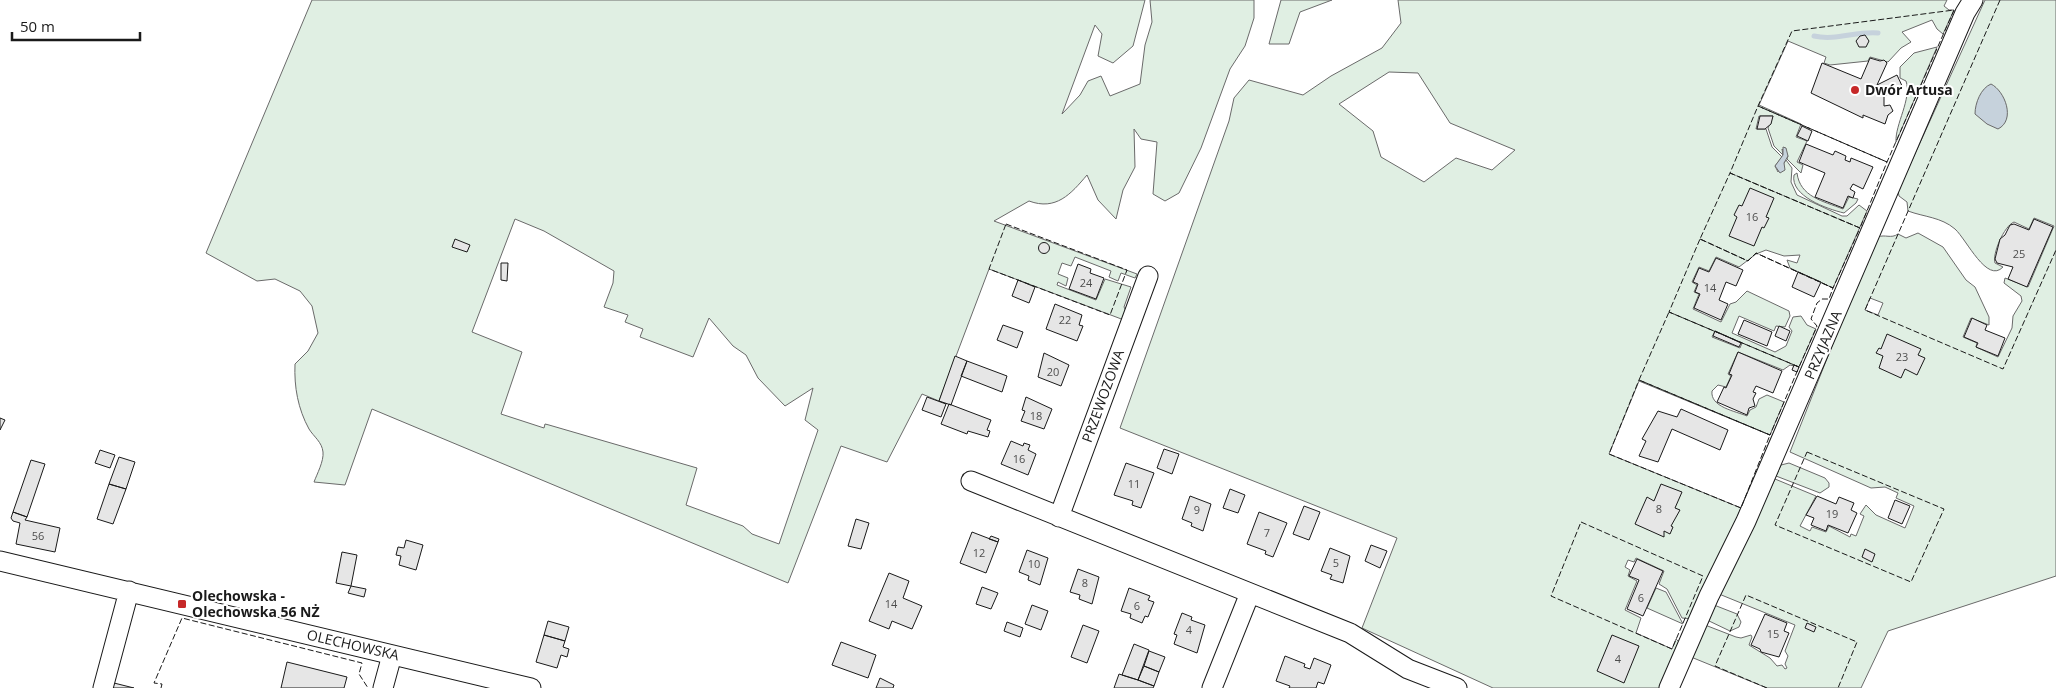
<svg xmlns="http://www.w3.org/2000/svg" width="2056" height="688" font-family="'Open Sans',sans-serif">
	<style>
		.green { fill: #e0efe3; stroke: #6a6a6a; fill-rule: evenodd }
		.water { fill: #c6d2dc; stroke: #6a6a6a }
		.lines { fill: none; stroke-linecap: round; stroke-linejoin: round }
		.stream { stroke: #c6d2dc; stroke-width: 5 }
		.building { fill: #e6e6e6; stroke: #1a1a1a }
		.minor-casing { stroke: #1a1a1a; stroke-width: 21 }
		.minor { stroke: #fff; stroke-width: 19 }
		.fence { stroke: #1a1a1a; stroke-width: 1; stroke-dasharray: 6 2.5; stroke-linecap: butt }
		.poi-dot { fill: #c62828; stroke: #fff; stroke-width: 2 }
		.labels { text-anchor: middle; stroke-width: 4; stroke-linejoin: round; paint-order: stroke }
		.number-label { font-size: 11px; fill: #4d4d4d }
		.poi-label { font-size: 14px; font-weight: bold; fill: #1a1a1a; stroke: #fff; text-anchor: start }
		.street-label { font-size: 14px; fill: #1a1a1a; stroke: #fff }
	</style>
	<rect width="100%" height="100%" fill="#fff"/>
	<!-- green -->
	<path class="green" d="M312,0H1145L1133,46L1113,63L1098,56L1102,34L1095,25L1062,114L1080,95L1088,81L1101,76L1110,96L1140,84L1145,45L1152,22L1150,0H1254V18L1245,46L1230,69L1201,148L1179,193L1165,201L1153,194L1157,142L1141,139L1134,129L1135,167L1123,190L1116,219L1098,200L1087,175C1071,194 1056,211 1029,201L994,221L1137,274L1135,278L1121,273L1118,281L1109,277L1111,271L1075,257L1071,266L1062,263L1058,274L1068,278L1066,286L1058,282L1057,285L1096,300L1105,279L1131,287L1124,307L1127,313L1124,320L989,269L939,401L922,394L887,462L841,446L788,583L372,409L345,485L314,482C317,474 324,461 323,452C322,442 314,437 309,429C298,409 294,387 295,364L308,351L318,333L312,306L300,291L275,279L257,281L206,253ZM515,219L544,231L614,271L613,283L604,307L628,315L625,322L643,329L640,337L693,357L709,318L733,346L746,355L758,378L785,406L813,388L805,420L818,430L779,544L752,534L743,526L686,505L697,468L549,425L545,424L544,428L501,414L522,352L472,332Z
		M1281,0H1332L1300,12L1289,44H1269Z
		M1398,0H1947L1944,6L1949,10H1954L1943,34L1937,29L1932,20L1902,32L1911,42L1901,48L1888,62L1870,57L1868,61L1830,65L1824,63L1826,57L1788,41L1759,105L1801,124L1796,137L1807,141L1797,162L1803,165L1801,173L1787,159L1788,156L1782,149L1783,155L1774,146L1768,128L1773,116H1759L1756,129H1766L1772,147L1782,157L1775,166L1778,172L1786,160L1792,168L1791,182L1797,195L1842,216H1847L1859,205L1867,211L1833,288L1790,268L1787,260L1797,263L1800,255L1784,256L1766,250L1756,254L1739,267L1716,257L1709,271L1699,267L1692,282L1697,285L1694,292L1699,294L1693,309L1721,322L1730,304L1736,302L1747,291L1789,311L1790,316L1785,327L1776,326L1774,331L1739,316L1732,333L1775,352L1786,346L1792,331L1789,327L1793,317L1801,316L1807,325L1816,329L1799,367L1790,365L1783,370L1738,352L1728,374L1731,376L1726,387L1718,385L1712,391C1710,407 1735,411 1747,416L1750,410L1756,407L1759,399L1767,395L1784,402L1770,435L1639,381L1609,454L1741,508L1694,619L1682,618L1667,589L1659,584L1664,571L1636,558L1634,562L1628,560L1625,567L1630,570L1628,576L1637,581L1625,610L1641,618L1636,633L1672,649L1676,639L1683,646L1664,688H1493L1362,628L1397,538L1120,428L1229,121L1234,98L1249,80L1303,95L1331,76L1382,48L1401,23ZM1389,72L1418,73L1450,123L1515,150L1492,170L1456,158L1424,182L1381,157L1373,131L1339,104ZM1715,331L1742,343L1740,348L1712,337Z
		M1985,0H2056V576L1888,631L1861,688H1767L1691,657L1705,625L1736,637L1741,638L1751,635L1752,637L1749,645L1770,658L1777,666L1782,665L1785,669L1787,668L1785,664L1788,656L1785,651L1795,625L1719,594L1775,479L1816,496L1800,526L1810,531L1812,527L1826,532L1829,526L1850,537L1851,534L1856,536L1864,516L1860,514L1866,505L1876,515L1905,528L1914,506L1896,498L1898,493L1885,487L1871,488L1790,452L1849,303L1878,237C1885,234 1891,239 1898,234L1906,238L1918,233L1943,247L1966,280L1975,287L1989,317V325L1971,318L1963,337L1977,343L1976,347L1998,357L2012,328L2013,316L2022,301L2021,296L2004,283L2005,278L2028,287L2054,226L2034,218L2029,229L2014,222C2004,226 1992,254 1995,263L2003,267C1987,284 1967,240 1955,229C1941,217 1924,217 1908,211L1907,202L1899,196L1898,191ZM1870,298L1883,303L1878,315L1865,310Z
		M1937,47L1896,142C1895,124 1912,99 1906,81L1900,78V67L1914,53Z
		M1797,173C1800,197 1823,201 1843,209L1849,197L1858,199L1856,203L1844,213C1827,209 1790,196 1794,175Z
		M1789,463L1825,478L1829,483V487L1820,493L1776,476L1781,465Z
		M1656,588L1666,592L1683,624L1647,608Z
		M1714,605L1737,614L1741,622L1739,627L1730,631L1707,620Z"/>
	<!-- water -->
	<path class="water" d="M1991,84C2005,91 2016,120 1998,129L1987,124L1975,114C1975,103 1981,88 1991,84Z
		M1783,147L1786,148L1788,156L1784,163L1785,170L1780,173L1775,166L1783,155Z"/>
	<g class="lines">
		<!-- stream -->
		<path class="stream" d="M1814,36C1836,41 1856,31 1878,33"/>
	</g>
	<!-- building -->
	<path class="building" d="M1865,35L1869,41L1866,47H1859L1856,41L1860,36Z
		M1870,58L1880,61L1884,60L1887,63L1877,85L1897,75L1903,88L1884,96V106L1890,105L1893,111L1888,115L1885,124L1863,115V118L1811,93L1822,63L1861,79Z
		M1760,116H1773L1771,124L1765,129H1757Z
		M1802,126L1812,131L1808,141L1797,136Z
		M1806,144L1833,155L1835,151L1846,156L1845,160L1850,162L1851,158L1873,167L1863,189L1853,184L1850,189L1855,192L1853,198L1848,196L1843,208L1815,197L1825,173L1799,162Z
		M1750,188L1774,198L1766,217L1769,218L1764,228L1762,227L1754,246L1729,236L1737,217L1734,215L1739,205L1742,206Z
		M2034,219L2053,227L2027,287L2008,279L2013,267L1997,263L1995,259L2000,239L2005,235L2010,225L2014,224L2029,230Z
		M455,239L470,245L467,252L452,247Z
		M1038.5 248a5.5 5.5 0 1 1 11 0a5.5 5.5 0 1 1-11 0Z
		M1716,258L1743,270L1736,286L1726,282L1719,300L1728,304L1721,320L1694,308L1700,294L1695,292L1698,284L1693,282L1699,268L1709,272Z
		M501,263H508L507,281L501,280Z
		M1078,264L1091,269L1090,273L1104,278L1096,299L1069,289Z
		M1798,272L1821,282L1814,297L1792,287Z
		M1018,280L1035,287L1029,303L1012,296Z
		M1055,304L1082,315L1079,325L1083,326L1077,341L1046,329Z
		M1972,318L1987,325L1985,330L2005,338L1998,356L1976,347L1978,343L1964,337Z
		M1744,320L1772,332L1767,346L1738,334Z
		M1003,325L1023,332L1017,348L997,340Z
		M1779,326L1790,331L1786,341L1775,336Z
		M1715,331L1741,343L1739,347L1713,336Z
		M1887,334L1921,349L1918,355L1925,358L1917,375L1905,369L1901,378L1879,368L1883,356L1876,353L1879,348L1881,349Z
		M1738,352L1782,371L1773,393L1756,386L1753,392L1756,393L1753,399L1755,406L1749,408L1747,415L1717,402L1724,387L1726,388L1732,375L1729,374Z
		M1044,353L1069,365L1061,386L1038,377Z
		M955,356L967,361L951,405L939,401Z
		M967,361L1007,376L1002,392L961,376Z
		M1794,365L1799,367L1797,372L1792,370Z
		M927,397L946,404L941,417L922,410Z
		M1026,397L1052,409L1044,429L1021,421L1025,411L1022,410Z
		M949,404L991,420L987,430L990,431L988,437L968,431L967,434L941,424Z
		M1681,409L1728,430L1720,450L1672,429L1658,462L1639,456L1646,441L1642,439L1658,411L1677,417Z
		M0,418L5,420L0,430Z
		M1011,441L1023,446L1024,443L1030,445L1028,450L1036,454L1028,475L1001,464Z
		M1164,449L1179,454L1172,474L1157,468Z
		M100,450L115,455L110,468L95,463Z
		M119,457L135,462L126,489L109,484Z
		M31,460L45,464L27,517L13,512Z
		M1126,463L1154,473L1141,508L1132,505L1133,501L1114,495Z
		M109,484L126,489L113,524L97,519Z
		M1661,484L1682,492L1675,508L1680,510L1671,526L1673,527L1670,534L1664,531V537L1635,524L1647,497L1654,501Z
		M1230,489L1245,495L1238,513L1223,508Z
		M1190,496L1211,504L1203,531L1191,526L1192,523L1182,519Z
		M1817,496L1836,504L1839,497L1854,503L1851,510L1857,513L1848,533L1828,525L1826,531L1811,525L1814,518L1806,515Z
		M1895,500L1910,506L1902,524L1888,518Z
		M1304,506L1320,512L1309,540L1293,534Z
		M13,512L27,517L25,520L60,528L55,552L16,544L20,523L13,521L11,518Z
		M1259,512L1287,523L1273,557L1265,554L1266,551L1247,544Z
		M856,519L869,523L861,549L848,546Z
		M972,532L998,542L986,573L960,563Z
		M991,536L999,539L998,542L989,539Z
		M406,540L423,545L416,570L399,565L401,556L396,555L398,547L404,548Z
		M1371,545L1387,551L1380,568L1365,561Z
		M1330,548L1350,556L1343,583L1330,579L1332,575L1321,571Z
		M1865,549L1875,554L1872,562L1862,557Z
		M1027,550L1048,558L1040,585L1028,580L1029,576L1019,572Z
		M342,552L357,555L351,586L336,583Z
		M1637,559L1663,571L1643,616L1627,609L1639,580L1629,576Z
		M1078,569L1099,577L1092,604L1079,599L1080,595L1070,592Z
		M889,573L909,581L903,598L922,606L912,629L892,621L889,629L869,621Z
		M351,586L366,589L364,597L348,593Z
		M982,587L998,593L991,609L976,604Z
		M1129,588L1150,596L1148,600L1154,602L1148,617L1145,616L1142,623L1130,618L1131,614L1121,611Z
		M1032,605L1048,611L1041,630L1025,624Z
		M1182,613L1192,617L1191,620L1205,625L1197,653L1174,644L1177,635L1174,634Z
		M1765,614L1787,623L1784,631L1789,633L1779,657L1761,652L1760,649L1751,645Z
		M548,621L569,627L565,641L544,635Z
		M1007,622L1023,628L1020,637L1004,631Z
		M1807,623L1816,627L1814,632L1805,628Z
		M1083,625L1099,631L1087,663L1071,657Z
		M544,635L565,641L563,647L569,649L567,657L561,655L557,668L536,662Z
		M1612,635L1639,646L1624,683L1597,671Z
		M841,642L876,655L868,678L832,665Z
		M1134,644L1149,650L1138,680L1122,675Z
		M1149,651L1165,657L1159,672L1144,666Z
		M1285,656L1305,664L1304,667L1310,669L1314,658L1331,665L1324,684L1318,682L1316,688H1289L1290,686L1276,681Z
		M287,662L347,677L344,688H281Z
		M1144,666L1159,672L1154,686L1138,680Z
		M1119,674L1138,680L1154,686L1153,688H1114Z
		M880,678L894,685L893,688H876Z
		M114,683L134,688H113Z"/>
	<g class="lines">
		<!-- minor casing -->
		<g class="minor-casing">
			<path id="minor" d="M971,481L1350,633L1408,669L1457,688
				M1059,517L1148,276
				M0,561L531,688
				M103,688L129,591
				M383,688L392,655
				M1212,688L1250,593
				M1669,688L1709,596L1746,521L1965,13L1973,0"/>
		</g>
		<!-- minor -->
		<use href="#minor" class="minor"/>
		<!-- fence -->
		<path class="fence" d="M2000,0L1865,310L2003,369L2056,250
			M1954,10L1887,162L1758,106L1792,31Z
			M1758,106L1887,162L1860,228L1730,173Z
			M1730,173L1860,228L1833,288L1756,253L1748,261L1700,239Z
			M1006,224L1127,270L1110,315L989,269Z
			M1700,239L1748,261L1756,253L1833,288L1829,299H1822L1817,303L1811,319L1817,326L1799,367L1669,312Z
			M1669,312L1799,367L1770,435L1639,380Z
			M1639,380L1770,435L1741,508L1609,454Z
			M1807,452L1944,509L1911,582L1775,525Z
			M1581,522L1703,576L1672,649L1551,596Z
			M161,688L162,684L154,683L182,618L362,663L359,674L368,688
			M1767,688L1715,666L1746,595L1857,642L1838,688"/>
	</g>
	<!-- markers -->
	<g class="poi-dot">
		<circle cx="1855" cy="90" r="5"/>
		<rect x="177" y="599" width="10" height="10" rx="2.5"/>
	</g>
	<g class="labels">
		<!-- number labels -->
		<g class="number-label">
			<text x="1752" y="221">16</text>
			<text x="2019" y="258">25</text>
			<text x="1086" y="287">24</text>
			<text x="1710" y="292">14</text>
			<text x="1065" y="324">22</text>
			<text x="1902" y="361">23</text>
			<text x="1053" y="376">20</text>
			<text x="1036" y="420">18</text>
			<text x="1019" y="463">16</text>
			<text x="1134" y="488">11</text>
			<text x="1659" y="513">8</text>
			<text x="1197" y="514">9</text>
			<text x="1832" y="518">19</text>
			<text x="1267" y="537">7</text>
			<text x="38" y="540">56</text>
			<text x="979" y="557">12</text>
			<text x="1336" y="567">5</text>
			<text x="1034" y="568">10</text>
			<text x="1085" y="587">8</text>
			<text x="1641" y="602">6</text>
			<text x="891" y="608">14</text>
			<text x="1137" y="610">6</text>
			<text x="1189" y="634">4</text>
			<text x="1773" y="638">15</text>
			<text x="1618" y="663">4</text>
		</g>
		<!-- poi labels -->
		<g class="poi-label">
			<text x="1865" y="95">Dwór Artusa</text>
			<text x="192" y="601">Olechowska -<tspan x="192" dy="16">Olechowska 56 NŻ</tspan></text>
		</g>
		<!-- street labels -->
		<g class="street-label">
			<text transform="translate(1823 345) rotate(-67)" y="5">PRZYJAZNA</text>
			<text transform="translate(1103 396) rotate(-70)" y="5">PRZEWOZOWA</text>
			<text transform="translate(353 645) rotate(13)" y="5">OLECHOWSKA</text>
		</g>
	</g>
	<!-- scale -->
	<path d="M12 32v8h128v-8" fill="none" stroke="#1a1a1a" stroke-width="2.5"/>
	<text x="20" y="32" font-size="15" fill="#1a1a1a" stroke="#ffffff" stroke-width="4" paint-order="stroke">50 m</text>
</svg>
